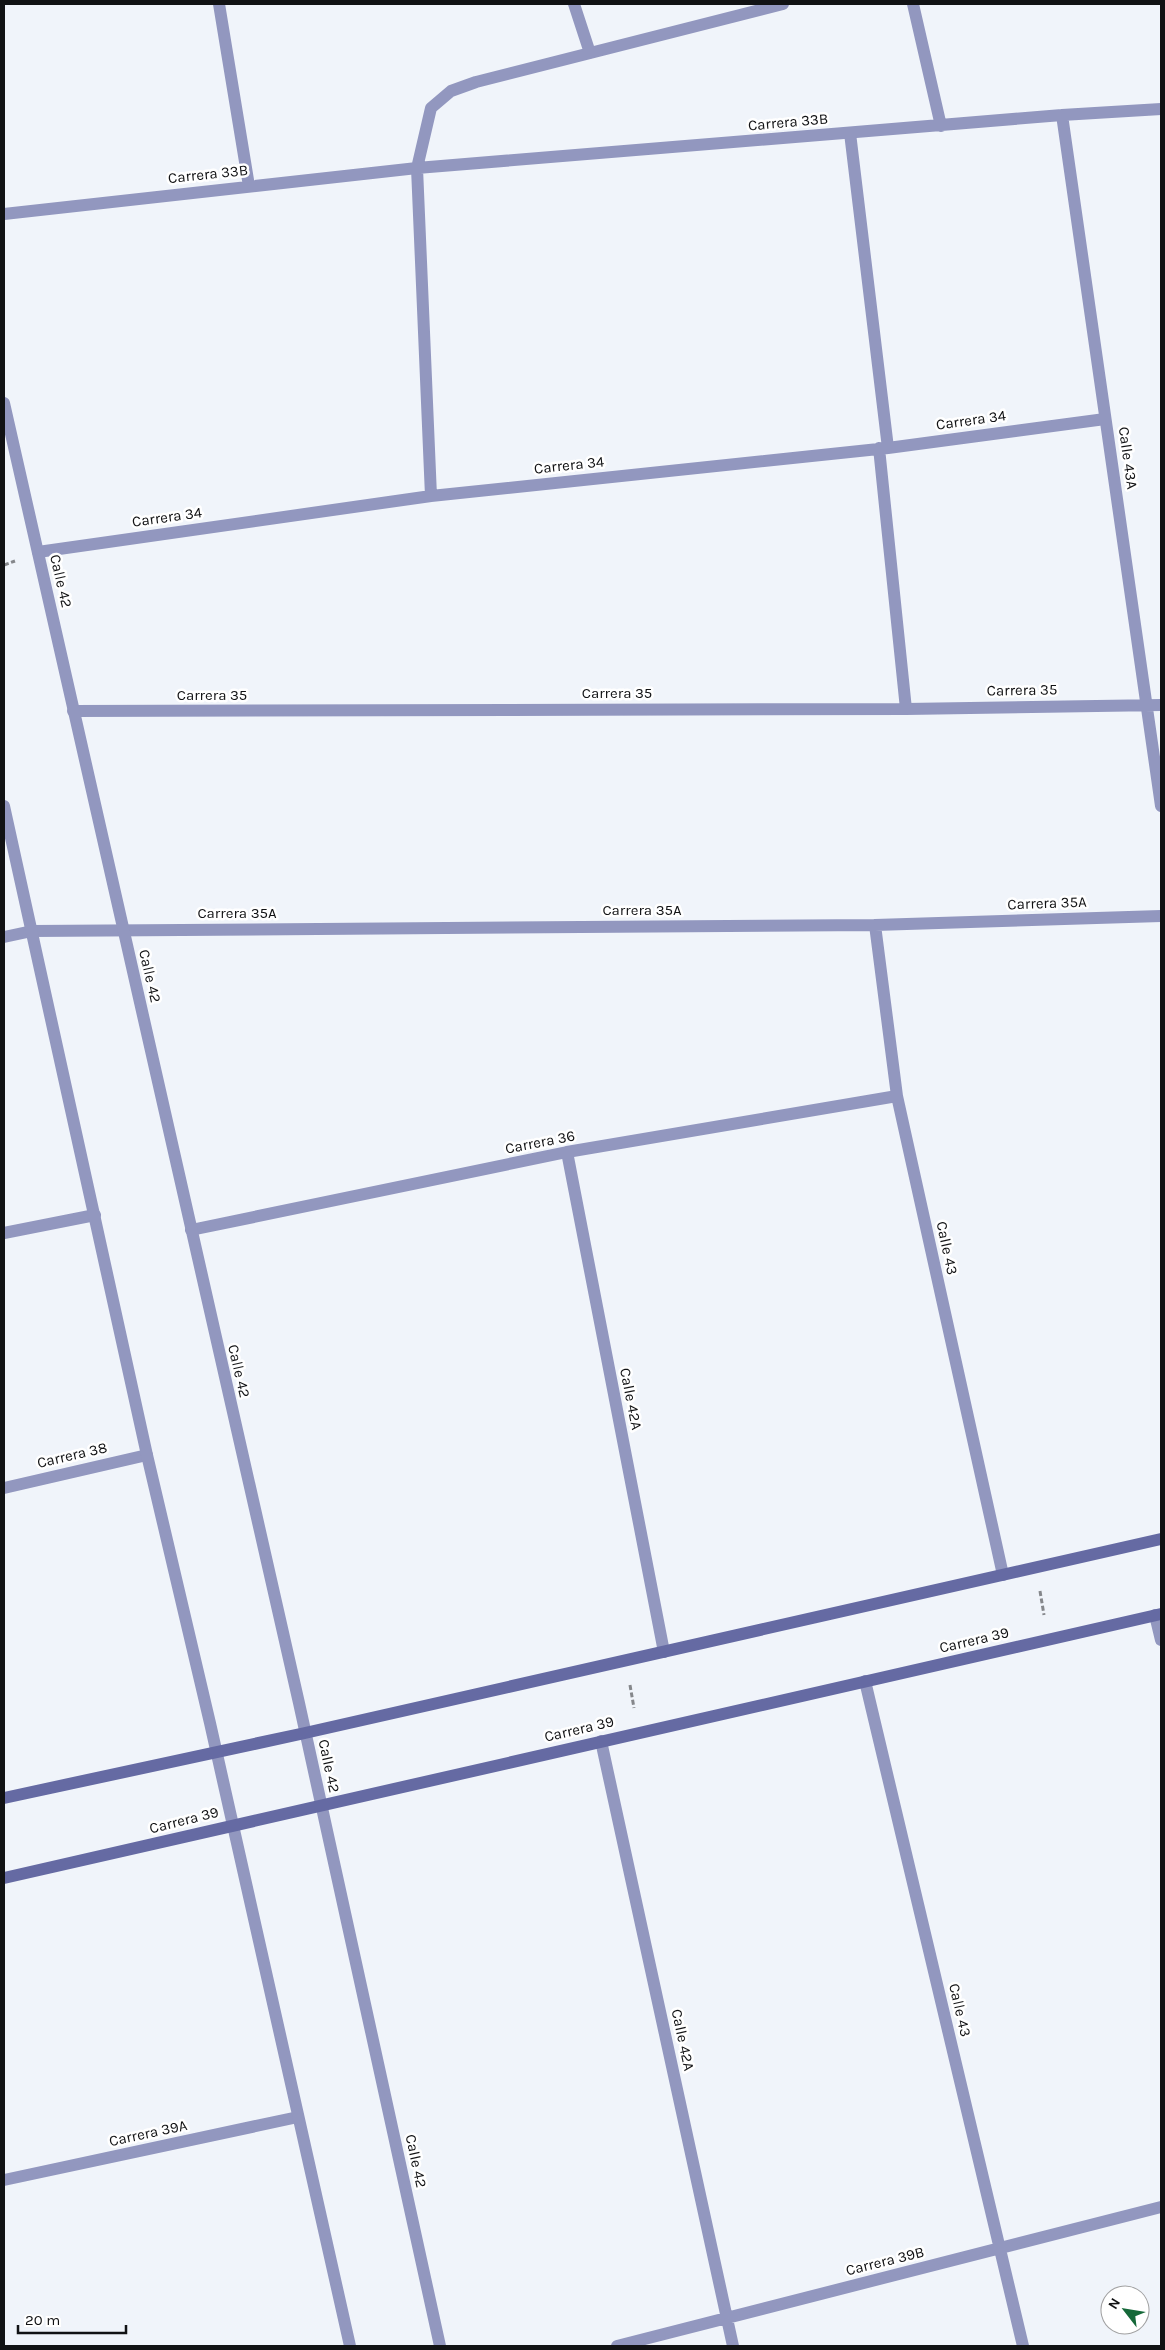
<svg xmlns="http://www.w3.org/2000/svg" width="1165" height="2350" font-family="Karla,sans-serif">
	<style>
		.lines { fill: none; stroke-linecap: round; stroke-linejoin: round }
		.path { stroke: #85878b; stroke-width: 3; stroke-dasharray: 5 2.5; stroke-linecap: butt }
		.minor { stroke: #9297bf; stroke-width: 12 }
		.tertiary { stroke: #9297bf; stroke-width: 12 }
		.secondary { stroke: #656aa3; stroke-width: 12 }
		.labels { text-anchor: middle; stroke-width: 5; stroke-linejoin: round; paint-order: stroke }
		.street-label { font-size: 15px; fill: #111214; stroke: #fff }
	</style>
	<rect width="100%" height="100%" fill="#f0f4fa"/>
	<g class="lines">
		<!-- path -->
		<path class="path" d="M4,565L15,561
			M1040,1591L1044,1615
			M630,1685L634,1708"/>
		<!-- minor -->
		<path class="minor" d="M219,4L249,186
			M574,4L590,53
			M913,4L941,126
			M1062,115L1161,806
			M850,133L888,448
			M4,214L417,168L1062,115L1161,109
			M879,448L906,709
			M431,496L417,168L431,108L451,91L476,82L783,4
			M38,552L431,496L888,448L1105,419
			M73,711L906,709L1161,705
			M875,925L897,1096L1003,1575
			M4,937L32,931L875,925L1161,916
			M567,1152L664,1652
			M191,1230L567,1152L897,1096
			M4,1233L95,1215
			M4,1488L147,1455
			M1155,1615L1161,1640
			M865,1681L1023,2346
			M601,1741L733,2346
			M4,2180L298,2117
			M617,2346L1161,2207"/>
		<!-- tertiary -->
		<path class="tertiary" d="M4,403L299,1703L440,2346
			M4,806L147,1455L210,1723L350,2346"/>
		<!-- secondary -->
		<path class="secondary" d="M4,1798L305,1733L1161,1539
			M4,1878L1161,1614"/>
	</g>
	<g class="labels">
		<!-- street labels -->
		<g class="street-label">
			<text transform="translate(788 122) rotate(-5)" y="5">Carrera 33B</text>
			<text transform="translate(208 174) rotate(-6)" y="5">Carrera 33B</text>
			<text transform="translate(971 420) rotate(-8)" y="5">Carrera 34</text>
			<text transform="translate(1128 458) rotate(82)" y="5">Calle 43A</text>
			<text transform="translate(569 465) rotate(-6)" y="5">Carrera 34</text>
			<text transform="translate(167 517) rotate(-8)" y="5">Carrera 34</text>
			<text transform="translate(61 581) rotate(77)" y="5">Calle 42</text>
			<text transform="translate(1022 690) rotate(-1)" y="5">Carrera 35</text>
			<text x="617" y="698">Carrera 35</text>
			<text x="212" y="700">Carrera 35</text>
			<text transform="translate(1047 903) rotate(-2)" y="5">Carrera 35A</text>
			<text x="642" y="915">Carrera 35A</text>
			<text x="237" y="918">Carrera 35A</text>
			<text transform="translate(150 976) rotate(77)" y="5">Calle 42</text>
			<text transform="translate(540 1142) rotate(-11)" y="5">Carrera 36</text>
			<text transform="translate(947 1248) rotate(78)" y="5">Calle 43</text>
			<text transform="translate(239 1371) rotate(77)" y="5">Calle 42</text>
			<text transform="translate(631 1399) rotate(79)" y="5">Calle 42A</text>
			<text transform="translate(72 1455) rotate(-13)" y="5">Carrera 38</text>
			<text transform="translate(974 1640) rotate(-13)" y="5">Carrera 39</text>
			<text transform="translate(579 1729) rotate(-13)" y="5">Carrera 39</text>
			<text transform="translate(329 1766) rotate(78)" y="5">Calle 42</text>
			<text transform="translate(184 1820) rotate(-14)" y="5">Carrera 39</text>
			<text transform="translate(960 2010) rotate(77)" y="5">Calle 43</text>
			<text transform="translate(683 2040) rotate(78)" y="5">Calle 42A</text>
			<text transform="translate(148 2133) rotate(-12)" y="5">Carrera 39A</text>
			<text transform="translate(416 2161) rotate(78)" y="5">Calle 42</text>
			<text transform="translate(885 2261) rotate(-14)" y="5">Carrera 39B</text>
		</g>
	</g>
	<!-- border -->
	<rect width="1165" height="2350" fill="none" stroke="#111214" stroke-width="10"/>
	<!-- north arrow -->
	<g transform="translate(1125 2310) rotate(301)"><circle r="24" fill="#ffffff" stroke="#a0a0a1"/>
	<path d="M0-4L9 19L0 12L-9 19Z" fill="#156839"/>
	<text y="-8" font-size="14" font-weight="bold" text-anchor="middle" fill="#111214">N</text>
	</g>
	<!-- scale -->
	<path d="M18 2325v8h108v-8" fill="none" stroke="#111214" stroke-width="2.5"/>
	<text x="25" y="2325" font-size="15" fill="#111214" stroke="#ffffff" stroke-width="4" paint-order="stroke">20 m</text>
</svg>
